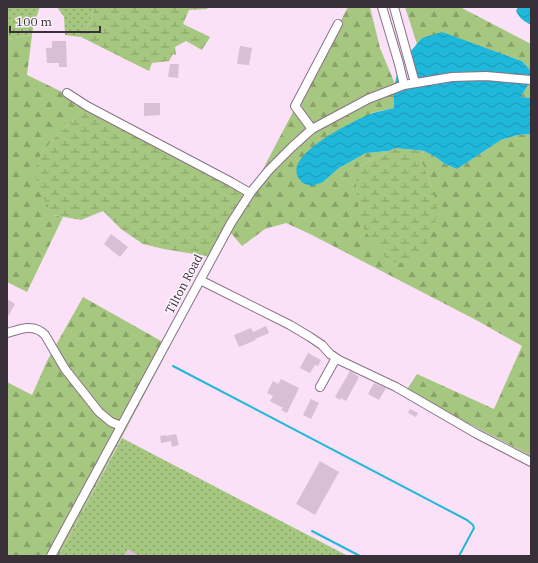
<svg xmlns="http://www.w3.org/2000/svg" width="538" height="563" font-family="'IBM Plex Serif',serif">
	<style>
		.grass { fill: url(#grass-dots) }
		.forest { fill: url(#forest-firs) }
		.wetland { fill: url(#wetland-marsh) }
		.water { fill: url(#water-waves) }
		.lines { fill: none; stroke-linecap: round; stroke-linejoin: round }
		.stream { stroke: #20b8da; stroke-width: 2 }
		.building { fill: #d8bfd6 }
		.minor-casing { stroke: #887186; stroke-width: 10 }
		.minor { stroke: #fff; stroke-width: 8 }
		.labels { text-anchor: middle; stroke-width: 3; stroke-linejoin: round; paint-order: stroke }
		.street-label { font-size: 12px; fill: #382f38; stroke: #fef4fd }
	</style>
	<defs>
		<pattern id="grass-dots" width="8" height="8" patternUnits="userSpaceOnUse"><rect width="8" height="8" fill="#a6c780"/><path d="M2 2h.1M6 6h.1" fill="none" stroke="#88a26a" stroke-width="1.8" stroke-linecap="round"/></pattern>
		<pattern id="forest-firs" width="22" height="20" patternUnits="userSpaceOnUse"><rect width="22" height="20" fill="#a6c780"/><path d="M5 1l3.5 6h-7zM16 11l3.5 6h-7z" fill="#88a26a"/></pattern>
		<pattern id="wetland-marsh" width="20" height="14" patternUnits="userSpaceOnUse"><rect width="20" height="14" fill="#a6c780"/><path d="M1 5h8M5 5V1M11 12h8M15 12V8" fill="none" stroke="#88a26a"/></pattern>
		<pattern id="water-waves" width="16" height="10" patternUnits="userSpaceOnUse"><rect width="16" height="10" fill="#20b8da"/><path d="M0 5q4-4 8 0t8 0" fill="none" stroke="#1d96b2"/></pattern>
	</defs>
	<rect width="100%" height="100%" fill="#fae1f8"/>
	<!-- grass -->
	<path class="grass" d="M7,7H40L34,23L32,35L7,39Z
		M57,7H95L89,25L81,37L65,35L64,17Z
		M122,438L348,556H59Z"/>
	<!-- forest -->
	<path class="forest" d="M348,7H370L380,48L395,84L393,92L394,108L371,113L323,182L339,168L366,153L389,151L359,166L432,187L421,160L424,151L437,158L445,164L457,169L501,140L518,135L531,134V456L406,391L417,374L494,409L522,346L476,320L310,234L286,223L265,229L242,246L230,232Z
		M405,7H460L531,44V71L522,61L485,48L422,38L417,44Z
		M32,35L27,75L87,104L72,122L59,133L41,153L53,215L63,217L27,292L7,282V39Z
		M529,83H531V98L521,97Z
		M83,297L170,346L59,556H7V382L32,395L47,361Z"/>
	<!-- wetland -->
	<path class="wetland" d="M95,7H208L207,9L189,10L183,24L210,37L202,50L186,41L175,47L176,55L173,54L169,61L152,63L149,71L81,37L89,25Z
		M85,106L252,190L215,261L206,256L164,249L143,244L121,229L103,211L81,220L53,215L39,190L34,172L41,153L59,133L72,122Z
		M395,148L424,151L421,160L432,187L438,212L425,251L412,262L390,263L371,240L360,222L356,189V177L359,166Z"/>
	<!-- water -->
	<path class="water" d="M518,7H531V25C524,21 520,19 516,11Z
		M442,32L522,61L531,71V77L418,79L410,52L422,38Z
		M397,74L400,83L486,79L529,83L521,97L531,98V134L518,135L501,140L457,169L445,164L437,158L424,151L395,148L389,151L366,153L339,168L323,182L312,186C308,185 303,184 301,181C277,157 354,121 370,114C378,111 387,110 394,108L393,92Z"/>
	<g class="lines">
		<!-- stream -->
		<path class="stream" d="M173,366L467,520L473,525L474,528L459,556
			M312,531L360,556"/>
	</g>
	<!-- building -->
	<path class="building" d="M52,41H66L67,67H59V63H47L46,48H52Z
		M240,46L252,48L249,65L237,64Z
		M170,64H179L178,78L168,77Z
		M144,103H160V115L144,116Z
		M111,234L128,247L120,257L104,244Z
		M7,299L15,304L7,318Z
		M266,326L269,333L255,339L256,340L239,347L234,335L251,328L253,332Z
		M308,353L321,360L318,366L315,365L310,373L300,368Z
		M350,371L359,377L346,401L341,398L340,400L335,397Z
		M281,379L299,388L287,413L281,410L283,408L270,401L273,396L267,393L273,381L278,384Z
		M374,383L386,388L379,400L368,394Z
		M311,399L319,403L311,419L303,415Z
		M410,409L418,413L416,417L408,413Z
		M176,434L179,445L172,447L171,441L161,443L160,436L166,435V436Z
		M320,461L339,472L315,515L296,504Z
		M128,549L139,556H124Z"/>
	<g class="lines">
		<!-- minor casing -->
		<g class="minor-casing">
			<path id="minor" d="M382,7L399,64L404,85
				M394,7L415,83
				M67,93L87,106L231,182L250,193
				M312,129L295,106L338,24
				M200,280L290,325L310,337L322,345L330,354L339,360L396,387L477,434L531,462
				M7,333C20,329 34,323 45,335L65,369L99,412L111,422L121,426
				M320,387L336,358
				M51,556L231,223L251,192L269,170L292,147L312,129L368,99L404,85L452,77L486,76L531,80"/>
		</g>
		<!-- minor -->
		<use href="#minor" class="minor"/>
	</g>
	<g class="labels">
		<!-- street labels -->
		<g class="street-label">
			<text transform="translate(184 284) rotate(-62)" y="4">Tilton Road</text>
		</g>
	</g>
	<!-- border -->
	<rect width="538" height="563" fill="none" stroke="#382f38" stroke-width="16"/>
	<!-- scale -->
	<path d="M10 26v6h90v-6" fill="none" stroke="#382f38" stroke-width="2"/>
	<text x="16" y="26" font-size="12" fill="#382f38" stroke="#fef4fd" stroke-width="3" paint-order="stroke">100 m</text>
</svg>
